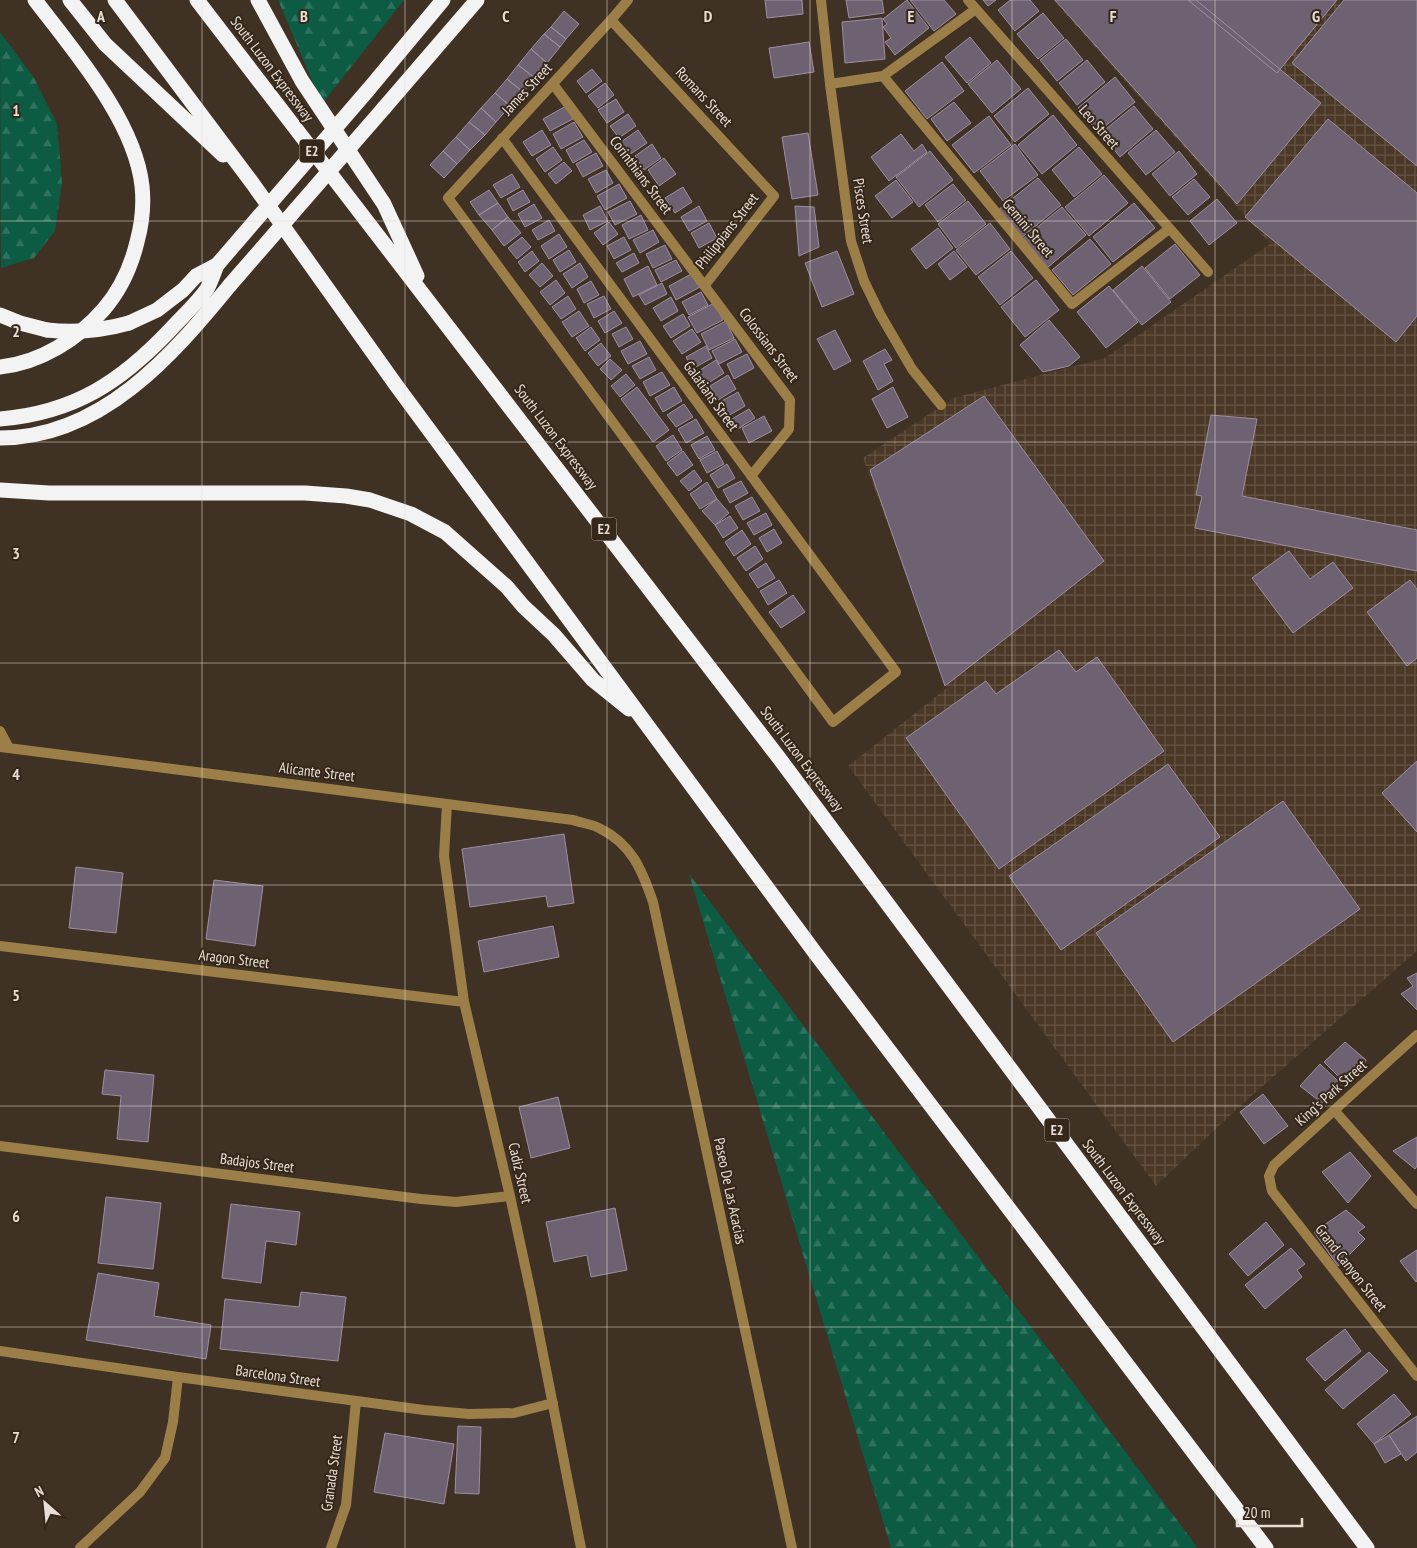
<svg xmlns="http://www.w3.org/2000/svg" width="1417" height="1548" font-family="'PT Sans Narrow',sans-serif">
	<style>
		.industrial { fill: url(#industrial-grid) }
		.forest { fill: url(#forest-firs) }
		.building { fill: #6e6171; stroke: #9d8fa1 }
		.lines { fill: none; stroke-linecap: round; stroke-linejoin: round }
		.street { stroke: #9c7f48; stroke-width: 10 }
		.highway { stroke: #f3f3f3; stroke-width: 15 }
		.highway-bridge { stroke: #f3f3f3; stroke-width: 15 }
		.grid { fill: none; stroke: #e8ded6; stroke-width: 1; stroke-opacity: 0.55 }
		.labels { text-anchor: middle; stroke-width: 4; stroke-linejoin: round; paint-order: stroke }
		.shield { fill: #352719; stroke: #b2a79d; stroke-width: 1 }
		.shield-label { font-size: 14px; font-weight: bold; fill: #e8ded6 }
		.street-label { font-size: 15px; fill: #e8ded6; stroke: #352719 }
		.grid-label { font-size: 16px; text-anchor: middle; font-weight: bold; fill: #e8ded6; stroke: #352719; stroke-width: 4; stroke-linejoin: round; paint-order: stroke }
	</style>
	<defs>
		<pattern id="industrial-grid" width="8" height="8" patternUnits="userSpaceOnUse" patternTransform="scale(1.25)"><rect width="8" height="8" fill="#4b3826"/><path d="M0 4h8M4 0v8" fill="none" stroke="#655445"/></pattern>
		<pattern id="forest-firs" width="22" height="20" patternUnits="userSpaceOnUse" patternTransform="scale(1.25)"><rect width="22" height="20" fill="#0c5b42"/><path d="M5 1l3.5 6h-7zM16 11l3.5 6h-7z" fill="#2f725d"/></pattern>
	</defs>
	<rect width="100%" height="100%" fill="#3f3123"/>
	<!-- industrial -->
	<path class="industrial" d="M1053,0H1417V951L1240,1106L1156,1186L848,766L948,687L863,458L953,398L1105,358L1270,244Z"/>
	<!-- forest -->
	<path class="forest" d="M278,0H404L322,104Z
		M0,32L34,78L57,124L62,183L55,231L34,258L1,268Z
		M689,874L1198,1548H891Z"/>
	<!-- building -->
	<path class="building" d="M765,0H802L803,14L767,18Z
		M846,0H882L884,13L849,18Z
		M907,0L929,28L895,55L885,42L891,38L883,27L887,24L883,19Z
		M910,0H944L956,14L934,31Z
		M983,0H996L988,6Z
		M1010,0H1030L1039,11L1015,31L998,10Z
		M1055,0H1196L1321,103L1237,204Z
		M1188,0H1337L1277,73Z
		M1344,0H1417V166L1292,63Z
		M564,11L579,24L566,39L551,27Z
		M1043,13L1064,38L1038,59L1017,34Z
		M882,18L885,59L845,63L842,22Z
		M551,27L566,39L560,47L544,34Z
		M544,34L560,47L547,63L531,49Z
		M970,37L991,63L967,83L945,57Z
		M1066,39L1083,60L1057,81L1040,60Z
		M809,42L814,72L774,78L769,48Z
		M531,49L547,63L535,78L518,65Z
		M997,60L1021,89L992,113L968,84Z
		M1087,60L1105,82L1077,105L1059,83Z
		M942,62L964,91L927,119L905,91Z
		M518,65L535,78L523,92L507,79Z
		M592,69L602,81L586,93L577,81Z
		M1115,77L1135,102L1098,132L1078,108Z
		M507,79L523,92L510,106L495,93Z
		M605,83L614,95L598,108L588,96Z
		M1028,88L1049,114L1015,142L994,116Z
		M495,93L510,106L496,122L481,108Z
		M616,99L624,112L607,123L598,110Z
		M954,102L971,123L947,141L931,119Z
		M566,106L573,119L550,131L543,119Z
		M1134,106L1153,129L1120,157L1101,133Z
		M481,108L496,122L485,135L469,122Z
		M628,114L636,126L619,138L610,126Z
		M1053,115L1077,145L1042,174L1018,145Z
		M989,116L1011,145L974,173L952,145Z
		M1328,119L1417,193V316L1396,342L1245,217Z
		M469,122L485,135L470,150L456,137Z
		M574,122L583,137L561,149L553,134Z
		M542,130L551,145L532,156L523,142Z
		M638,130L647,143L629,155L621,142Z
		M1156,130L1175,152L1146,175L1128,153Z
		M808,133L818,195L792,199L782,137Z
		M901,134L914,151L922,144L927,152L889,181L871,157Z
		M456,137L470,150L457,164L443,151Z
		M584,140L592,152L573,163L566,150Z
		M652,144L661,158L644,170L635,156Z
		M1015,144L1038,175L1003,201L980,171Z
		M553,147L562,160L545,172L536,159Z
		M1079,147L1102,174L1074,197L1052,170Z
		M443,151L457,164L444,178L430,165Z
		M930,151L953,180L919,207L896,177Z
		M1179,151L1197,174L1170,196L1152,174Z
		M596,153L603,166L583,177L576,164Z
		M664,158L676,174L659,186L648,170Z
		M564,162L572,171L556,184L548,174Z
		M606,170L613,183L596,193L588,179Z
		M512,174L520,187L501,198L493,185Z
		M1104,175L1128,203L1089,236L1065,207Z
		M1038,178L1061,205L1020,239L997,211Z
		M1194,179L1210,197L1188,215L1172,197Z
		M896,180L913,202L892,218L875,196Z
		M619,184L627,198L605,210L597,196Z
		M953,184L966,200L938,222L925,205Z
		M683,187L692,202L675,213L665,198Z
		M489,190L498,203L479,215L470,202Z
		M523,190L530,202L513,211L507,199Z
		M1217,199L1237,223L1209,245L1190,221Z
		M630,201L637,214L615,225L608,212Z
		M968,201L986,224L956,248L938,224Z
		M498,203L508,217L492,230L479,215Z
		M1134,203L1155,228L1113,262L1093,237Z
		M534,204L542,218L525,227L518,214Z
		M600,206L608,221L590,230L583,215Z
		M699,206L707,221L689,231L681,217Z
		M795,206L814,207L819,247L799,256Z
		M1062,207L1086,235L1047,268L1023,239Z
		M641,215L648,230L629,239L622,225Z
		M508,217L521,233L504,246L492,230Z
		M549,220L555,231L538,240L532,230Z
		M609,222L618,234L603,245L594,233Z
		M709,223L717,238L699,248L691,233Z
		M990,223L1010,249L976,275L956,250Z
		M938,228L953,248L926,269L911,249Z
		M653,230L659,242L640,253L633,240Z
		M559,234L567,247L549,259L541,246Z
		M522,237L531,247L517,259L508,248Z
		M624,237L631,250L614,259L607,246Z
		M1090,239L1111,264L1073,295L1052,270Z
		M1175,244L1200,275L1170,299L1145,268Z
		M665,245L672,259L653,268L646,254Z
		M569,250L576,262L560,272L553,260Z
		M532,251L539,261L525,272L518,262Z
		M837,251L854,294L822,307L805,263Z
		M954,251L967,267L950,280L938,264Z
		M1011,251L1033,278L1000,305L978,277Z
		M634,253L639,263L622,272L616,263Z
		M676,260L682,271L661,282L655,270Z
		M542,263L553,276L540,287L529,275Z
		M580,263L588,277L572,288L563,274Z
		M648,266L657,285L633,297L624,279Z
		M1142,266L1171,302L1142,325L1113,290Z
		M693,273L700,287L676,300L669,286Z
		M556,280L565,293L550,305L540,292Z
		M1036,280L1059,310L1025,337L1001,307Z
		M591,281L599,295L584,303L577,289Z
		M662,283L667,294L645,305L639,295Z
		M1109,286L1138,322L1106,348L1077,312Z
		M701,292L708,305L689,315L682,302Z
		M568,296L576,309L561,319L552,307Z
		M604,296L611,309L594,318L587,304Z
		M671,297L678,311L661,321L653,308Z
		M714,303L723,320L697,333L688,317Z
		M579,311L589,326L572,337L562,322Z
		M614,311L622,323L605,333L598,321Z
		M683,314L690,326L671,338L663,326Z
		M1049,320L1080,357L1069,366L1043,372L1020,345Z
		M726,321L734,338L709,350L701,334Z
		M591,327L600,340L585,351L576,338Z
		M626,327L633,339L619,347L612,334Z
		M692,329L701,342L682,354L673,341Z
		M835,330L851,361L834,370L817,339Z
		M735,339L742,352L719,364L712,351Z
		M640,341L647,354L628,364L621,351Z
		M601,343L611,356L598,366L588,353Z
		M706,346L712,358L692,369L686,357Z
		M885,349L892,360L884,364L893,381L878,390L863,361Z
		M747,354L754,368L734,379L727,364Z
		M649,357L656,370L640,379L632,366Z
		M610,359L622,370L611,380L600,369Z
		M716,360L724,373L705,385L697,372Z
		M662,372L670,385L650,396L643,382Z
		M626,374L635,385L620,397L611,386Z
		M728,375L736,389L718,400L710,386Z
		M637,387L669,430L653,442L621,399Z
		M674,387L682,401L663,412L655,398Z
		M893,387L908,417L887,428L872,399Z
		M738,392L745,406L728,416L720,402Z
		M984,396L1104,561L945,686L870,470Z
		M684,404L693,417L676,427L667,415Z
		M749,409L755,418L738,429L732,419Z
		M1211,415L1257,419L1242,496L1417,530V571L1195,528L1202,496L1196,495Z
		M764,416L772,431L749,443L742,428Z
		M696,419L704,433L686,443L678,429Z
		M673,435L682,450L666,461L656,446Z
		M707,436L715,450L699,459L691,445Z
		M683,451L693,465L677,476L667,463Z
		M717,451L724,464L707,473L700,460Z
		M727,464L735,478L718,488L710,475Z
		M694,470L702,481L689,491L680,481Z
		M741,481L748,493L730,503L723,490Z
		M707,482L717,499L700,509L690,494Z
		M752,497L760,511L743,520L735,506Z
		M717,499L729,513L715,525L702,511Z
		M766,513L772,525L754,535L747,523Z
		M730,516L738,528L723,538L715,525Z
		M774,529L782,543L767,552L759,538Z
		M742,530L751,544L734,556L725,542Z
		M755,546L763,559L746,571L737,558Z
		M1289,551L1310,579L1333,562L1353,588L1293,633L1252,578Z
		M766,563L775,578L758,588L749,574Z
		M779,580L787,593L768,605L760,591Z
		M1410,580L1417,589V658L1407,666L1367,612Z
		M793,595L805,612L781,628L769,612Z
		M1059,650L1076,672L1097,657L1164,751L999,869L906,738L986,681L996,694Z
		M1417,761V832L1382,793Z
		M1168,764L1220,837L1061,950L1009,876Z
		M1283,801L1360,909L1173,1042L1096,933Z
		M564,834L574,903L548,907L546,896L470,907L462,849Z
		M76,867L123,873L116,933L69,928Z
		M214,880L263,886L255,946L206,939Z
		M553,926L559,957L484,972L478,941Z
		M1417,973V1010L1401,994L1413,986L1407,978Z
		M1345,1042L1366,1060L1361,1070L1343,1081L1324,1062Z
		M1320,1064L1338,1081L1322,1103L1300,1086Z
		M105,1070L154,1075L148,1142L117,1139L121,1096L102,1094Z
		M1263,1094L1288,1126L1264,1144L1240,1112Z
		M558,1097L570,1148L531,1158L519,1107Z
		M1417,1137V1166L1415,1169L1393,1151Z
		M1350,1152L1371,1176L1348,1203L1322,1172Z
		M106,1197L161,1203L153,1269L98,1263Z
		M231,1204L300,1212L296,1245L266,1241L261,1283L222,1278Z
		M615,1208L627,1270L591,1277L587,1255L554,1262L546,1222Z
		M1346,1210L1365,1227L1358,1232L1365,1239L1338,1266L1314,1232Z
		M1266,1222L1284,1245L1248,1276L1229,1254Z
		M1291,1248L1305,1264L1297,1270L1302,1277L1265,1309L1245,1285Z
		M1417,1250V1281L1416,1282L1400,1261Z
		M98,1273L159,1283L154,1316L211,1325L206,1359L86,1340Z
		M301,1292L346,1297L338,1361L220,1349L225,1299L299,1307Z
		M1345,1329L1361,1351L1325,1381L1306,1359Z
		M1369,1352L1388,1371L1343,1409L1325,1390Z
		M1394,1394L1411,1414L1374,1444L1357,1424Z
		M1417,1416V1452L1406,1461L1389,1435Z
		M458,1426L481,1427L479,1494L455,1493Z
		M385,1433L454,1444L444,1504L374,1492Z
		M1389,1435L1401,1454L1385,1463L1374,1444Z"/>
	<g class="lines">
		<!-- street -->
		<path class="street" d="M821,0L830,84L851,241L864,281L880,314L912,369L941,405
			M968,0L1208,272
			M611,20L774,196L705,285
			M883,76L1072,304L1169,229
			M553,84L790,400L789,429L751,476
			M830,84L883,76L976,9
			M502,138L896,672L833,722L448,198L611,20L628,0
			M0,731L9,748
			M0,747L573,820C581,823 592,824 599,828C632,844 642,870 653,902L792,1548
			M447,804L444,856L464,1002L510,1196L532,1298L581,1548
			M0,946L464,1002
			M1417,1035L1274,1165L1269,1176L1272,1191L1417,1376
			M1334,1110L1417,1204
			M0,1146L421,1199L456,1202L510,1196
			M0,1351L178,1377L424,1410L469,1414L514,1413L553,1403
			M80,1548L140,1492L165,1458L173,1422L178,1377
			M331,1548L346,1505L356,1401"/>
		<!-- highway -->
		<path class="highway" d="M70,0L105,44L223,155
			M115,0L253,184L396,385L816,954L1266,1548
			M197,0L779,758L1367,1548
			M258,0L302,81L384,204L417,276
			M368,90L443,0
			M384,108L477,0
			M0,315L20,323L47,330
			M129,323L157,310L183,290L196,276L217,265
			M0,367C40,363 78,339 104,309C121,289 131,267 137,242C142,224 144,205 142,186C135,121 73,50 35,0
			M0,419C74,413 121,382 171,329C183,316 197,303 207,289C211,282 214,272 217,265
			M0,438C101,438 172,356 230,285
			M0,490L49,493H305L346,496L370,500L411,514L445,532L507,587L523,606L554,635L593,680L629,709"/>
		<!-- highway-bridge -->
		<path class="highway-bridge" d="M217,265L368,90
			M230,285L384,108
			M47,330C76,333 101,331 129,323"/>
	</g>
	<!-- grid -->
	<path class="grid" d="M202,0V1548M405,0V1548M607,0V1548M810,0V1548M1012,0V1548M1215,0V1548M0,221H1417M0,442H1417M0,663H1417M0,885H1417M0,1106H1417M0,1327H1417"/>
	<g class="labels">
		<!-- shield labels -->
		<g class="shield">
			<rect x="299.5" y="139.5" width="25" height="23" rx="4"/>
			<rect x="591.5" y="517.5" width="25" height="23" rx="4"/>
			<rect x="1044.5" y="1118.5" width="25" height="23" rx="4"/>
		</g>
		<g class="shield-label">
			<text x="312" y="156">E2</text>
			<text x="604" y="534">E2</text>
			<text x="1057" y="1135">E2</text>
		</g>
		<!-- street labels -->
		<g class="street-label">
			<text transform="translate(272 69) rotate(53)" y="5">South Luzon Expressway</text>
			<text transform="translate(527 89) rotate(-47)" y="5">James Street</text>
			<text transform="translate(704 97) rotate(47)" y="5">Romans Street</text>
			<text transform="translate(1099 127) rotate(49)" y="5">Leo Street</text>
			<text transform="translate(641 175) rotate(53)" y="5">Corinthians Street</text>
			<text transform="translate(863 211) rotate(81)" y="5">Pisces Street</text>
			<text transform="translate(1028 228) rotate(50)" y="5">Gemini Street</text>
			<text transform="translate(727 231) rotate(-52)" y="5">Philippians Street</text>
			<text transform="translate(769 345) rotate(53)" y="5">Colossians Street</text>
			<text transform="translate(711 396) rotate(54)" y="5">Galatians Street</text>
			<text transform="translate(556 437) rotate(53)" y="5">South Luzon Expressway</text>
			<text transform="translate(802 759) rotate(53)" y="5">South Luzon Expressway</text>
			<text transform="translate(317 772) rotate(7)" y="5">Alicante Street</text>
			<text transform="translate(234 959) rotate(7)" y="5">Aragon Street</text>
			<text transform="translate(1331 1093) rotate(-42)" y="5">King's Park Street</text>
			<text transform="translate(257 1163) rotate(7)" y="5">Badajos Street</text>
			<text transform="translate(520 1173) rotate(77)" y="5">Cadiz Street</text>
			<text transform="translate(730 1191) rotate(78)" y="5">Paseo De Las Acacias</text>
			<text transform="translate(1124 1192) rotate(53)" y="5">South Luzon Expressway</text>
			<text transform="translate(1351 1268) rotate(52)" y="5">Grand Canyon Street</text>
			<text transform="translate(278 1376) rotate(8)" y="5">Barcelona Street</text>
			<text transform="translate(332 1473) rotate(-82)" y="5">Granada Street</text>
		</g>
	</g>
	<g class="grid-label">
		<text x="101" y="22">A</text>
		<text x="304" y="22">B</text>
		<text x="506" y="22">C</text>
		<text x="708" y="22">D</text>
		<text x="911" y="22">E</text>
		<text x="1113" y="22">F</text>
		<text x="1316" y="22">G</text>
		<text x="16" y="116">1</text>
		<text x="16" y="337">2</text>
		<text x="16" y="559">3</text>
		<text x="16" y="780">4</text>
		<text x="16" y="1001">5</text>
		<text x="16" y="1222">6</text>
		<text x="16" y="1443">7</text>
	</g>
	<!-- north arrow -->
	<g transform="translate(45 1503) rotate(333)" stroke="#352719" stroke-width="4" paint-order="stroke">
	<path d="M0-4L9 19L0 12L-9 19Z" fill="#e8ded6"/>
	<text y="-8" font-size="14" font-weight="bold" text-anchor="middle" fill="#e8ded6">N</text>
	</g>
	<!-- scale -->
	<path d="M1237 1518v8h65v-8" fill="none" stroke="#e8ded6" stroke-width="2.5"/>
	<text x="1244" y="1518" font-size="15" fill="#e8ded6" stroke="#352719" stroke-width="4" paint-order="stroke">20 m</text>
</svg>
